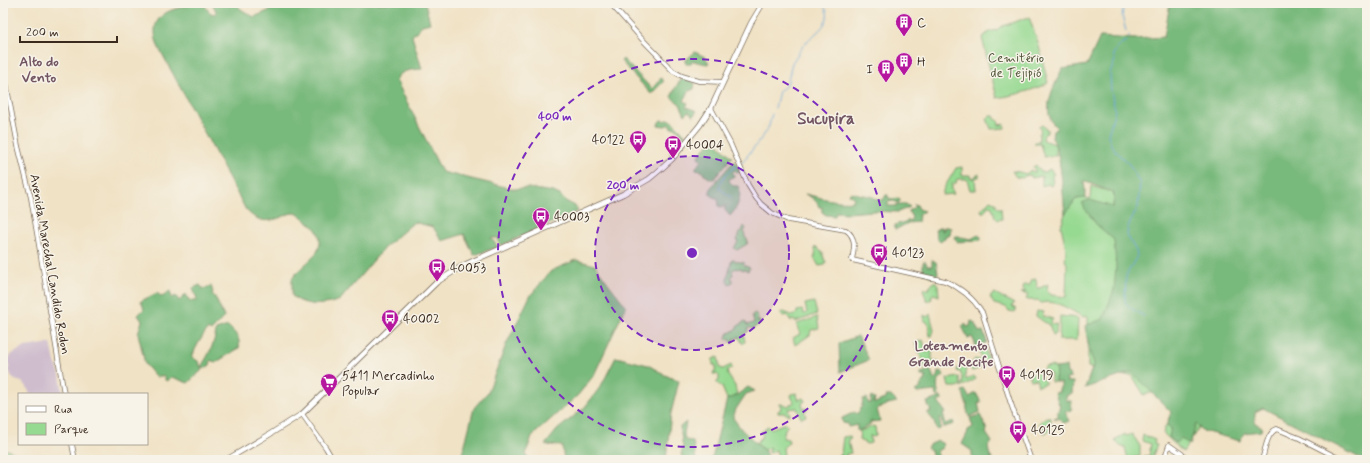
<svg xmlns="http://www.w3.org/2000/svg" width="1370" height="463" font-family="Mynerve,sans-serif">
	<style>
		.industrial { fill: #cfbdce }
		.green { fill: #96d991; stroke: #688258 }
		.forest { fill: #78b97b; stroke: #5a724c }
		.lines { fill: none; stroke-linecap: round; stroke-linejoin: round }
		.stream { stroke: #6aa7db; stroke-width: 1 }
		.secondary-casing { stroke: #7a6a58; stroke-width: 5.5 }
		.primary-casing { stroke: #7a6a58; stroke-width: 6 }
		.secondary { stroke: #fff; stroke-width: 4 }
		.primary { stroke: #fff; stroke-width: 4.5 }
		.ring { fill: none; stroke: #7b2cbf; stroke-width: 2; stroke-dasharray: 7 5 }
		.labels { text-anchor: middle; stroke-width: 3; stroke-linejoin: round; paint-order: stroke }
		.poi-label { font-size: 13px; fill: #3b2a1e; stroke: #f7f3e8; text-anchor: start }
		.park-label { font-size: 13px; fill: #52563b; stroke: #f7f3e8 }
		.street-label { font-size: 13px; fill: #3b2a1e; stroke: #f7f3e8 }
		.neighbourhood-label { font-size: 14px; font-weight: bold; fill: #735663; stroke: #f7f3e8 }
		.district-label { font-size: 17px; font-weight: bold; fill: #735663; stroke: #f7f3e8 }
		.centre { fill: #7b2cbf; stroke: #f7f3e8; stroke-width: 2 }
		.ring-label { font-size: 12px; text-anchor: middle; font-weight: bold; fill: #7b2cbf; stroke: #f7f3e8; stroke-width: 3; stroke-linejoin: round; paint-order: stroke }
	</style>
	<rect width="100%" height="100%" fill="#f7f3e8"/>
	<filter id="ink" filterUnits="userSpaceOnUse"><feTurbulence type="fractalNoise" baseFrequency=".025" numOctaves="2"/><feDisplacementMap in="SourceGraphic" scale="8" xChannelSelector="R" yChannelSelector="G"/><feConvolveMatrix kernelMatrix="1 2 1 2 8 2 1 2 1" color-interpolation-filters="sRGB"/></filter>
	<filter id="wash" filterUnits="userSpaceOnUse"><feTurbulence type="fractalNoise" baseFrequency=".012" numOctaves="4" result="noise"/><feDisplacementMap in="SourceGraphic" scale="16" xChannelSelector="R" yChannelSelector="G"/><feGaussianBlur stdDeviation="0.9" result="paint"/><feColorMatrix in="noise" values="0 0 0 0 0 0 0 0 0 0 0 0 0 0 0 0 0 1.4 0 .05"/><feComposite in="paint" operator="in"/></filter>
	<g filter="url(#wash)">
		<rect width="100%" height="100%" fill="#f0e2c5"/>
		<!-- industrial -->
		<path class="industrial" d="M51,343L55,362L60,375L63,394H30L28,389L22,382L15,380L12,377L9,370V359L12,354L25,347Z"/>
		<!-- green -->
		<path class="green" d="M1029,17L1039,46L1048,83C1032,91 1015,95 997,98L982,38L989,32L997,30L1000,27Z
			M990,116H994L996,120H998L999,125L1004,124L1005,128L991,129L988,121L987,120Z
			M1042,125L1047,129V133L1044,134L1043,140L1055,144L1056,155L1044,157L1040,144H1035V142L1039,141V134L1041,131L1039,127Z
			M1036,165L1041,172H1045L1050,169L1054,174L1052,176L1053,183L1051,186L1048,184L1042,186V176L1032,178L1030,175L1025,176L1023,178L1016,177L1012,171L1019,172L1026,174L1031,170L1033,172H1035V170L1033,167Z
			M962,167V176L970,175V178H973L979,174V177L975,178L976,190H970L967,179H957L956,183L952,184V190L954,194L942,195L944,188L956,168Z
			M1091,186L1114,193L1113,208L1211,409L1183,452L1163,433L1173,408L1154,392L1144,395L1132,375L1111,376L1088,367V316L1083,317C1070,310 1056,299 1041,303L1038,300H1036L1035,301L1031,300H1028L1026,299L1028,295L1021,293L1026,292L1023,290L1024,285H1030L1031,280L1036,279L1037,288H1040L1048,284L1047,290L1051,295L1066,297L1067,264L1065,260L1066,249L1061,226L1065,214L1076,199L1086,198L1090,199Z
			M990,200L996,203V206L998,208H1001L1002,219L998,220L995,217L992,207L989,206L987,207L986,210L984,212H982L981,210Z
			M744,226L746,228L744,232L745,237L748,241L747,244L737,250L734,248L738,242L737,239L739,237V233L742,231Z
			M817,247L821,252H823V257H824V260L826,261L825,265L819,266L814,258C816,255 816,250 814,248Z
			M732,259H734L735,261L745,263L743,265L750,268L748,271L744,269L742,270V268L733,269L732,271L733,275L731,276L733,282L729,284L727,280Z
			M935,281L938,285L939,296L934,294L931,296L932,299L927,301L923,290L925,288L927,290Z
			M995,293L1014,304L1011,306L1016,309V312L1009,311L1006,307L994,304L990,297Z
			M814,302L817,314L795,322L794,320L791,321L787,315L783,316L781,313L784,312L794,316L797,313V311L802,310L804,314L807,313L805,304Z
			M1037,311L1044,312L1042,316L1053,319L1051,322L1053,325L1057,324L1056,334L1053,335L1049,324L1044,322L1036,316Z
			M755,313L758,318L757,322L760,321V324L752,329L750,327L747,329L748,331L743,335L744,337L745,342L743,344L739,337L734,339L732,344L730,338L727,340L726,337L729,333L737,329V327L745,321L747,325L754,323L752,315Z
			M930,314L934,330L932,336H930L928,323L924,320V315L927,317Z
			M1060,316L1078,318L1077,340H1059Z
			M817,317L819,328L811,330L810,335L795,345L793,338L800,334L797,326V324Z
			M923,340L926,352L930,351V346L932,345V360L939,363L924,369V364L915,343Z
			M985,348L989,362L980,368L972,371L970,366L975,359L977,360L982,359L979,351Z
			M718,357L720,368L723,369L731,365L732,368L727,370L728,375L735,386L737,395L734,397L727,399L722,387L716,382L719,381V376L717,374H713L714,371L716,370V365H713V359Z
			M1051,366L1056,368L1055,382H1051V374L1043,370L1045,367Z
			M964,367L966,370L965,373L966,380L974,376L976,379L961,387C964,381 963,378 960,372L957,371L958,368Z
			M1038,371L1042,379L1046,383L1038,386L1036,379L1031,380L1030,377L1031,374Z
			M959,377L961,385L957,387H949L947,379Z
			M796,393L799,400L803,398L805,401L802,403L803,408L808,409L804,412L806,416L801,418L797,408L788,409L790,414L788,415L785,413H778V411L781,409L780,404C787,404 786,409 794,402L791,396L792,394Z
			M1046,417L1051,418L1050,431L1044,433L1045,428H1042L1039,423Z
			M783,424H786L788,425L785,429L783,438L788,439L789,442L783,448L784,456L778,457L776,450L769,453L770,447L764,450L756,443L763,436L761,432L765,430V428L768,426L770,429Z
			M874,426L875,427L876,436L872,437L870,435L871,443L867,444L859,440L860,431Z
			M1125,434L1126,436L1132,434L1140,446V456L1128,459L1125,448L1120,446L1114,440Z
			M1143,435L1155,440L1154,444L1157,445L1151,460H1145L1144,456H1149L1151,444L1142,441Z
			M850,436L851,438L848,439V441L851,453L846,454L847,460H843V456H839L838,455L841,454L843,437Z
			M3,448L31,460H3Z"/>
		<!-- forest -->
		<path class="forest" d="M190,3H203L210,13L216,14V11L212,3H235L242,10L254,17L268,11L277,3H425L430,23L422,25L412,36L422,69C412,70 401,69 396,80L442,172L514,189L528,188L553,192L560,195L564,200L575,206L578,211L502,245L498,242L499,238H491L498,247L474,255L464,234L442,241L433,227L414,222L384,248L340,300C325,306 305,307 292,296V279C299,268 311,261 317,252C325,237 316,227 304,219C301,216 298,213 293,213C289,213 285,216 282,217C265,223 258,222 246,210L158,46C152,29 154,17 172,10C179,8 185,7 190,3Z
			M1170,3H1367V460H1363L1356,456L1263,408L1255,412V423L1262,427L1261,431L1244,433L1240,441L1203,431L1196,424L1190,445L1181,438L1176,443L1169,437L1171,428L1167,425L1171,412L1132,372L1085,388L1094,363L1090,353L1085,326L1103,319L1114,290L1116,266L1114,240L1096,224L1081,203L1090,200L1113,207L1114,193L1084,181L1086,198L1076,199L1065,214C1063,197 1061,150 1052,138L1053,131L1057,128C1039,111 1054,87 1062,69L1087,65L1100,37L1136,39L1164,37Z
			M695,52L705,57L709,63L707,64L693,61L691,64H686L685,61Z
			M623,59L652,89L661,78L664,81L651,94L621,61Z
			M682,79L695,83L694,89L689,91L684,101L688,103L686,107L697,111L693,116L689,111L685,115L680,104L671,97L677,85Z
			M668,119L671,120L686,135H684L676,128L670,127V124L665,126L658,125L659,122L661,120L666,121Z
			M676,134L678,135L681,134L687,139L673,154L669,152L676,145L671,142L672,136L674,137Z
			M710,142H716L732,157L714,179H711L703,174L704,173L700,170L696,169V167L702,161L698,157Z
			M734,161L736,163L740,171L738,173L735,170L732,173L735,176L730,178L729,181L734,186H738C743,196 737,209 730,216L724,209L726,206L719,207L718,198H715L710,194V191L711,189V187L714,184L716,181Z
			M852,192C861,196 870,194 878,200H883L886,195H888V198L894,199L895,198L901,200L898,203L894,201L888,202V206H896L897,204H906L910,207L898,212L872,211L848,213L836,212L835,216L826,215L822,212V207H819C817,200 811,197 805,194C822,198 837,203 853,201L854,198L849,194Z
			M914,204L917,205L919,209L924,211L919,214L918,222L908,223L895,230V225L911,220L912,217L908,211L913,208L915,206Z
			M941,227L943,228L942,231L944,230V227H948L951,228L950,234L945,236V239L939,241L937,238L935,230Z
			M978,235L981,237V240L957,242L954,237L956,236L971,239Z
			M576,260L595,265L611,287L626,306L594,375L578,395L532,436L526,453L528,460H461L474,408L488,392L506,345L530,296L551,271Z
			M932,260L936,262L938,274L932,277L923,272V262H926L927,266H932Z
			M200,285L203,289L211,286L213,292L212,295L215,297L224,317L211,331L208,329C201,338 196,346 192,357L199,362L202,370L188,383L172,377L166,381L163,376L156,377L145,364L138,333L142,321L138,315L144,309L141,301L157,293L162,297L170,291L172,298L176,296L179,301L186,294L189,301H197V299L193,288Z
			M971,321L974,322L979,332L983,331L987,342L974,349L976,345L972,337L968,338L962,326L966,324V327L970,326Z
			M228,326C235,333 241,338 239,348L215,363L211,360L210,365L204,369L202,365C209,355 215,342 216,330Z
			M858,336L869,360L840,372L839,343Z
			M616,357L648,365L665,375L679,381L671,413L666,460H564L562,446L545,445L557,430L585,407L601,386Z
			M1065,366H1066L1067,373L1070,375V378L1066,379L1067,382H1073L1072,393L1066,396L1067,401H1072L1071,410L1065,412L1070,421L1064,423L1060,419L1054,418L1058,417V411L1060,407L1055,393L1059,392V389L1061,386V383L1055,382L1056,368L1064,367Z
			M930,370L932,373L934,379L937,377L938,372L942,371L944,376C935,380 937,388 939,396H936L935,391L917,393L915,391L921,388L920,386L926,379L925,376H921V373Z
			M748,387L755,391L746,394L736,409L733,418L742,430L765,451L769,460H710L713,455L727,399L734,397Z
			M965,390L969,397L976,393L981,402L978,403L980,412L969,417C968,413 966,408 967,404C964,401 965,395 962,391Z
			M886,396H891L897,402L888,404L877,409L880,421L870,422V425L858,431L857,430V425L848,427V424L843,423L842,418L855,412L857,414C861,408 862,407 863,399L867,398L868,403H871V397L875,399L874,403H876L877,402L887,398Z
			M941,397L942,400L938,402L946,413L943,414L946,424L953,421L954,424L944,427L941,418H939L941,428L938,430L936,428C934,423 934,418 928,415V412H931L927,402Z
			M980,415L987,430L986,433L992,442L988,447L990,457H991L992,460H973L972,455V451L962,444L967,434L968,430L973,427L970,418Z
			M686,422L684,434L685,440L693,441L696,460H683L681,454L683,448L680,427Z
			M938,441L943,444L942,448L937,451L939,460H933L931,450H929L927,447L929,445Z"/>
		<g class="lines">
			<!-- stream -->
			<path class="stream" d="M1124,3L1122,16L1126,31
				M1129,35V37
				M1127,41L1122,43L1113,54L1115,60L1110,73L1111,91L1115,110L1108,135L1111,145L1120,156L1129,164L1140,183L1138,207L1128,227L1127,235L1136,251L1137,256L1126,276L1125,302L1130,308L1144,316
				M803,45C811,36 830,26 827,12C826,9 824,6 822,3
				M775,108L779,91L787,85L792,63L803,46
				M741,164L764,135L769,126L772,114
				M732,198L719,188C721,178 730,169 738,165"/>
		</g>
	</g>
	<g filter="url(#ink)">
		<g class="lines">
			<!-- secondary casing -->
			<g class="secondary-casing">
				<path id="secondary" d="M610,3L641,38L673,71L682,76L699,81L723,82
					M3,67L18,146L31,198L64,394
					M711,108L730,143L748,185L756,198L761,204L772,213L788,220L846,230C857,238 854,249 852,260L945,281C959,287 973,298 982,312L1010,401L1031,460
					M302,414L326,448L333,460
					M72,444L75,460
					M1164,460L1169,445L1182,454L1186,460
					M1262,460C1265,451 1267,432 1277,429L1299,438L1342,460"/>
			</g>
			<!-- primary casing -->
			<g class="primary-casing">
				<path id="primary" d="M226,460L267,436L302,414L437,282L464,265L623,194L649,179L661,169L672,159L700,125L711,108L751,23L763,3"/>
			</g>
			<!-- secondary -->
			<use href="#secondary" class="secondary"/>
			<!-- primary -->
			<use href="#primary" class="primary"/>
		</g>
	</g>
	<!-- distance rings -->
	<circle cx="692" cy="253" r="97" fill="#7b2cbf" fill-opacity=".12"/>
	<g class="ring">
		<circle cx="692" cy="253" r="97"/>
		<circle cx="692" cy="253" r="194"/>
	</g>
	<!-- icons -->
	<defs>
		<g id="building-pin" transform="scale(0.9)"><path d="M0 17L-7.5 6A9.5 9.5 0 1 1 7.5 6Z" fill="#b5179e" stroke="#f7f3e8"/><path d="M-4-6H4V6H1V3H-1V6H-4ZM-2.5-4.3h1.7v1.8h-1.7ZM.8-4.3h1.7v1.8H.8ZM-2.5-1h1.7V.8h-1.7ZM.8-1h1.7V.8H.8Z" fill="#fff"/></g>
		<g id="bus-pin" transform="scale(0.9)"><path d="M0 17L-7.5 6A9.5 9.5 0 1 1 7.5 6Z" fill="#b5179e" stroke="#f7f3e8"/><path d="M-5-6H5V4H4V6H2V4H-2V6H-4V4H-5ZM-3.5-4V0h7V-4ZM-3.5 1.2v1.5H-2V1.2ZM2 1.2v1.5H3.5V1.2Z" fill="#fff"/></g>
		<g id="supermarket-pin" transform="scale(0.9)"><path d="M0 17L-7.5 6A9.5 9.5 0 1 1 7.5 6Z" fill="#b5179e" stroke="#f7f3e8"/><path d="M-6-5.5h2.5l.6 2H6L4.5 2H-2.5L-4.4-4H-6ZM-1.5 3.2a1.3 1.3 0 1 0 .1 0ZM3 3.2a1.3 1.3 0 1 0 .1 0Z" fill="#fff"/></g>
	</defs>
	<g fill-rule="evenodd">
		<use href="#building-pin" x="904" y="22"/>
		<use href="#building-pin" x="904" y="61"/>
		<use href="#building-pin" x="886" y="68"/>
		<use href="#bus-pin" x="638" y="139"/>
		<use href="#bus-pin" x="673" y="144"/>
		<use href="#bus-pin" x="541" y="216"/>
		<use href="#bus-pin" x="879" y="252"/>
		<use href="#bus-pin" x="437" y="267"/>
		<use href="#bus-pin" x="390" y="318"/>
		<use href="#bus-pin" x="1007" y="374"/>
		<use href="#supermarket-pin" x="329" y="382"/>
		<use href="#bus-pin" x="1018" y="429"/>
	</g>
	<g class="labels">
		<!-- poi labels -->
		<g class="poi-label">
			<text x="917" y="27">C</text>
			<text x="917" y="66">H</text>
			<text x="873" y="73" text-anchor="end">I</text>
			<text x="625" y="144" text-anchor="end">40122</text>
			<text x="686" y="149">40004</text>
			<text x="554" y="221">40003</text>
			<text x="892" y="257">40123</text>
			<text x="450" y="272">40053</text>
			<text x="403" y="323">40002</text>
			<text x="1020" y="379">40119</text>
			<text x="342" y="380">5411 Mercadinho<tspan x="342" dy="15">Popular</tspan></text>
			<text x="1031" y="434">40125</text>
		</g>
		<!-- park labels -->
		<g class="park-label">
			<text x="1016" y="62">Cemitério<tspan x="1016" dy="15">de Tejipió</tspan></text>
		</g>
		<!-- street labels -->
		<g class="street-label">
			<text transform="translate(51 264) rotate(80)" y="5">Avenida Marechal Candido Rodon</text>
		</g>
		<!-- neighbourhood labels -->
		<g class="neighbourhood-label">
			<text x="39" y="66">Alto do<tspan x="39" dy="16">Vento</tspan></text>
			<text x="951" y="350">Loteamento<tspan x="951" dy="16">Grande Recife</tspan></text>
		</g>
		<!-- district labels -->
		<g class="district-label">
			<text x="826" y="124">Sucupira</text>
		</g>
	</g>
	<circle cx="692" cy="253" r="6" class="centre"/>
	<g class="ring-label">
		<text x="555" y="120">400 m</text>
		<text x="623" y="189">200 m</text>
	</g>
	<!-- margin -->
	<rect width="1370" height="463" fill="none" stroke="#f7f3e8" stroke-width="16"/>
	<!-- legend -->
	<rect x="18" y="393" width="130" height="52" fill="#f7f3e8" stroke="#aca397"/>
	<rect x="26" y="406" width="20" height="6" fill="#ffffff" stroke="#aca397"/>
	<text x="54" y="413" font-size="12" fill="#3b2a1e">Rua</text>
	<rect x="26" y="423" width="20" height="12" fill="#96d991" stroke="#aca397"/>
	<text x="54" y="433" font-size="12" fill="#3b2a1e">Parque</text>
	<!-- scale -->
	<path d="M20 36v6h97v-6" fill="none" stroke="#3b2a1e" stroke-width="2"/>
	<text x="26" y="36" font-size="12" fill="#3b2a1e" stroke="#f7f3e8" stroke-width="3" paint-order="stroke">200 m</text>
</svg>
